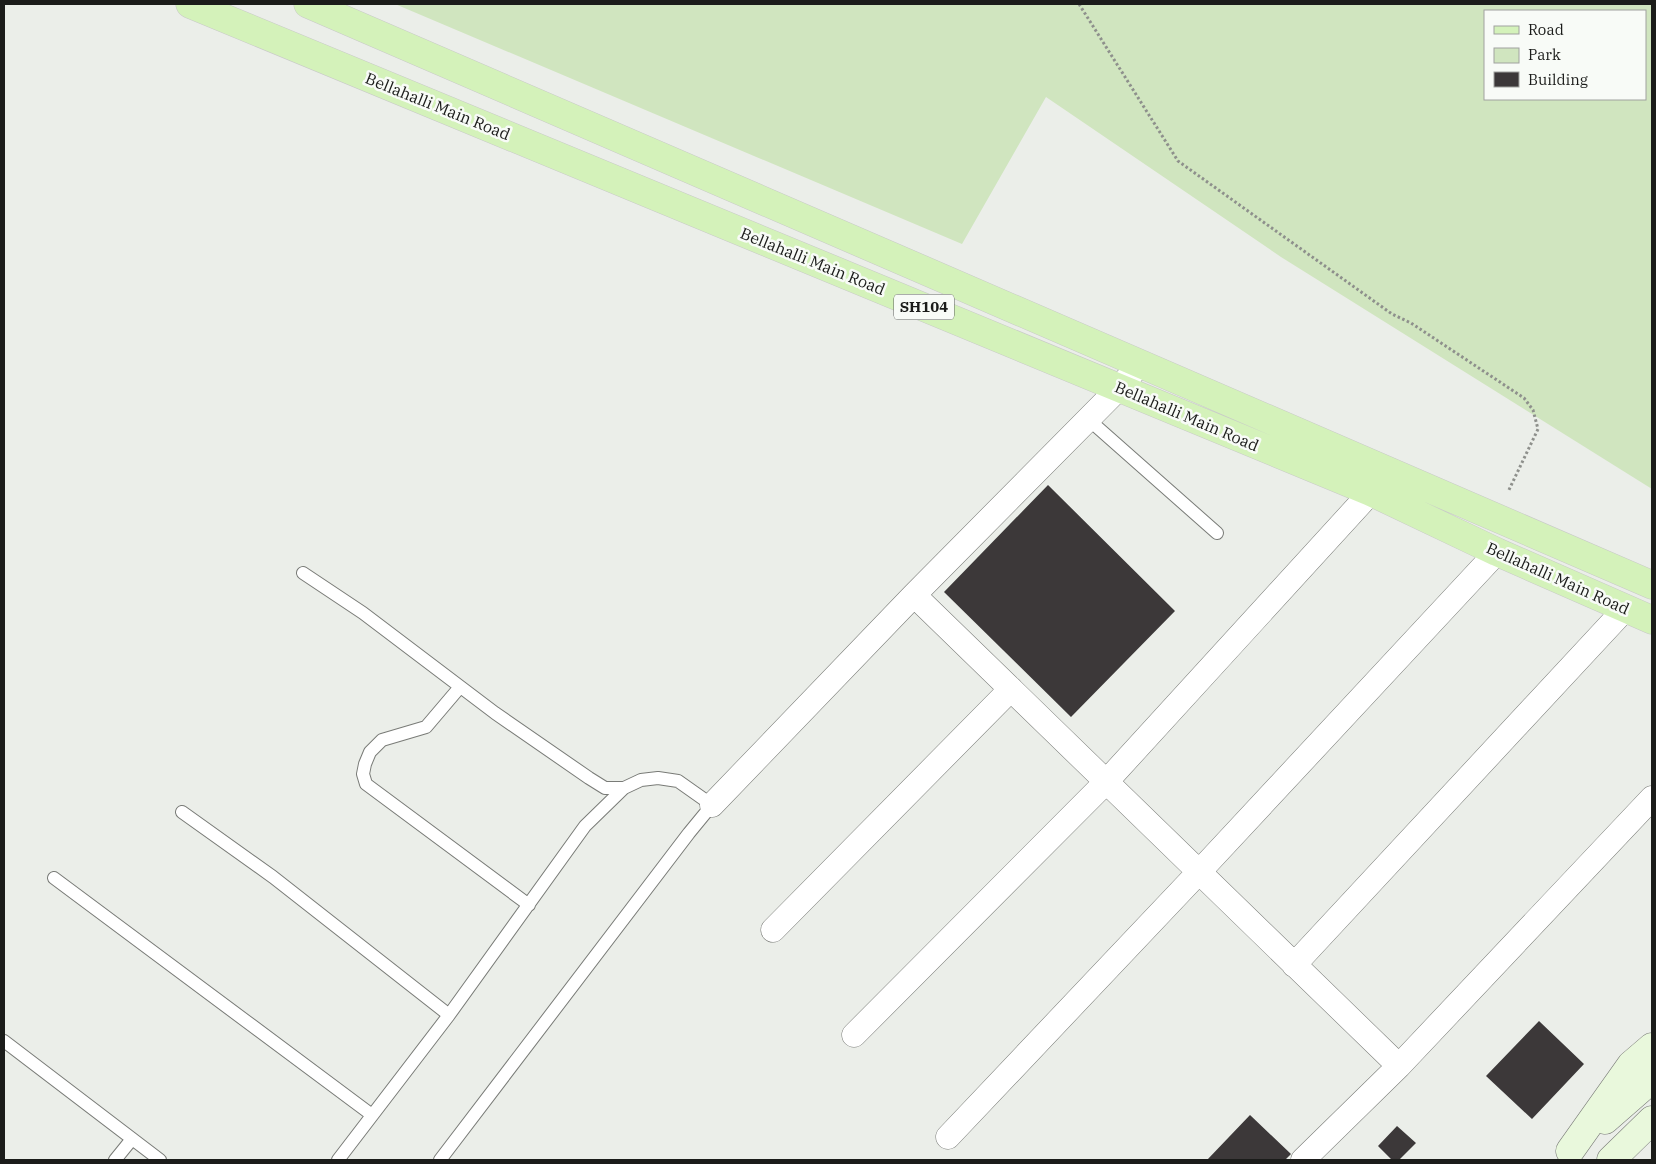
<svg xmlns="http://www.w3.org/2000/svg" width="1656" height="1164" font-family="'IBM Plex Serif',serif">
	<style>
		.green { fill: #d0e5bf; fill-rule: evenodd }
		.building { fill: #3c3839 }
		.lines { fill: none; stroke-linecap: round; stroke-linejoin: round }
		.service-casing { stroke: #797b77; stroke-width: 14 }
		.minor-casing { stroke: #797b77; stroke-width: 25 }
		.secondary-casing { stroke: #797b77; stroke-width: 29 }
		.primary-casing { stroke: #c8c9c8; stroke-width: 29 }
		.path { stroke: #8e908c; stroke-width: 3; stroke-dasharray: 2.5 2.5; stroke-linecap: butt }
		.service { stroke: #fff; stroke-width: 12 }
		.minor { stroke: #fff; stroke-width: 24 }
		.secondary { stroke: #e9f8dc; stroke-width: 28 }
		.primary { stroke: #d4f2ba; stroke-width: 28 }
		.labels { text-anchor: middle; stroke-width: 5; stroke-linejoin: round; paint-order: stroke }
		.shield { fill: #f8fbf7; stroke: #5d5f5c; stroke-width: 1 }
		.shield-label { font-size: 15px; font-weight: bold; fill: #1b1c1a }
		.street-label { font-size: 16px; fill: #1b1c1a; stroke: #f8fbf7 }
	</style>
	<rect width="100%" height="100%" fill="#ebeee9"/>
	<!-- green -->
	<path class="green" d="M395,4H1652V489L1281,257L1046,97L962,244ZM1485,11H1645V99H1485Z"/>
	<!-- building -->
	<path class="building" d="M1048,485L1175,611L1071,717L944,592Z
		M1539,1021L1584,1064L1532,1119L1486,1076Z
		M1250,1115L1291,1154L1285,1160H1207Z
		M1397,1126L1416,1143L1399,1160H1392L1378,1146Z"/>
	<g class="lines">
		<!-- service casing -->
		<g class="service-casing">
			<path id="service" d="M1088,419L1217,533
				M303,573L363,613L495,713L589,778L605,788H624
				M460,687L426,727L382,740L370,752L365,764L363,774L366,784L529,905
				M182,812L273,877L449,1015
				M54,878L372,1115
				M4,1041L160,1160
				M115,1160L132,1139
				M338,1160L449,1015L585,826L624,788L641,780L658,778L678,781L712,805L689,833L440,1160"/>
		</g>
		<!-- minor casing -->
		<g class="minor-casing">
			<path id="minor" d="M914,595L1399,1066
				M712,805L914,595L1119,388L1140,364
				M773,930L1011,689
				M1294,965L1625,609
				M854,1035L1106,782L1371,492
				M948,1137L1199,872L1497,552
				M1303,1160L1399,1066L1652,798"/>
		</g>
		<!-- secondary casing -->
		<g class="secondary-casing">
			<path id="secondary" d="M1605,1120L1652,1079
				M1570,1151L1631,1065L1652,1047
				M1611,1160L1652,1120"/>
		</g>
		<!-- primary casing -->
		<g class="primary-casing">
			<path id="primary" d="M190,4L1371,492L1497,552L1652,620
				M308,4L1652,585"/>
		</g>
		<!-- path -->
		<path class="path" d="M1079,4L1178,161L1392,314L1411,323L1524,398L1533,410L1538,429L1508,492"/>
		<!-- service -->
		<use href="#service" class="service"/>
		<!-- minor -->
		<use href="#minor" class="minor"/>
		<!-- secondary -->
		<use href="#secondary" class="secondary"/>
		<!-- primary -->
		<use href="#primary" class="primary"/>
	</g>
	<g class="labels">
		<!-- shield labels -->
		<rect class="shield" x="894" y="294.5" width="60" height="25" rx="4"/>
		<g class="shield-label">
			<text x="924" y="312">SH104</text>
		</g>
		<!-- street labels -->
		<g class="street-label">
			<text transform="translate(438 106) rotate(22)" y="6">Bellahalli Main Road</text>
			<text transform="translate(813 261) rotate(22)" y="6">Bellahalli Main Road</text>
			<text transform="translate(1187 416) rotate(23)" y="6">Bellahalli Main Road</text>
			<text transform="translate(1558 578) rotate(24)" y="6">Bellahalli Main Road</text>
		</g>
	</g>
	<!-- border -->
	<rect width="1656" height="1164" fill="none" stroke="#1b1c1a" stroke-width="10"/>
	<!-- legend -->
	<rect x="1484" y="10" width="162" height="90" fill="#f8fbf7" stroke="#a0a29f"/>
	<rect x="1494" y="26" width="25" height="8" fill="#d4f2ba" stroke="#a0a29f"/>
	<text x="1528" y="35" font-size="15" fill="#1b1c1a">Road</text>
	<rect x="1494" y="48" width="25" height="15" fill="#d0e5bf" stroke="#a0a29f"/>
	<text x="1528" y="60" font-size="15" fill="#1b1c1a">Park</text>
	<rect x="1494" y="72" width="25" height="15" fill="#3c3839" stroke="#a0a29f"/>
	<text x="1528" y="85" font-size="15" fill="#1b1c1a">Building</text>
</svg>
